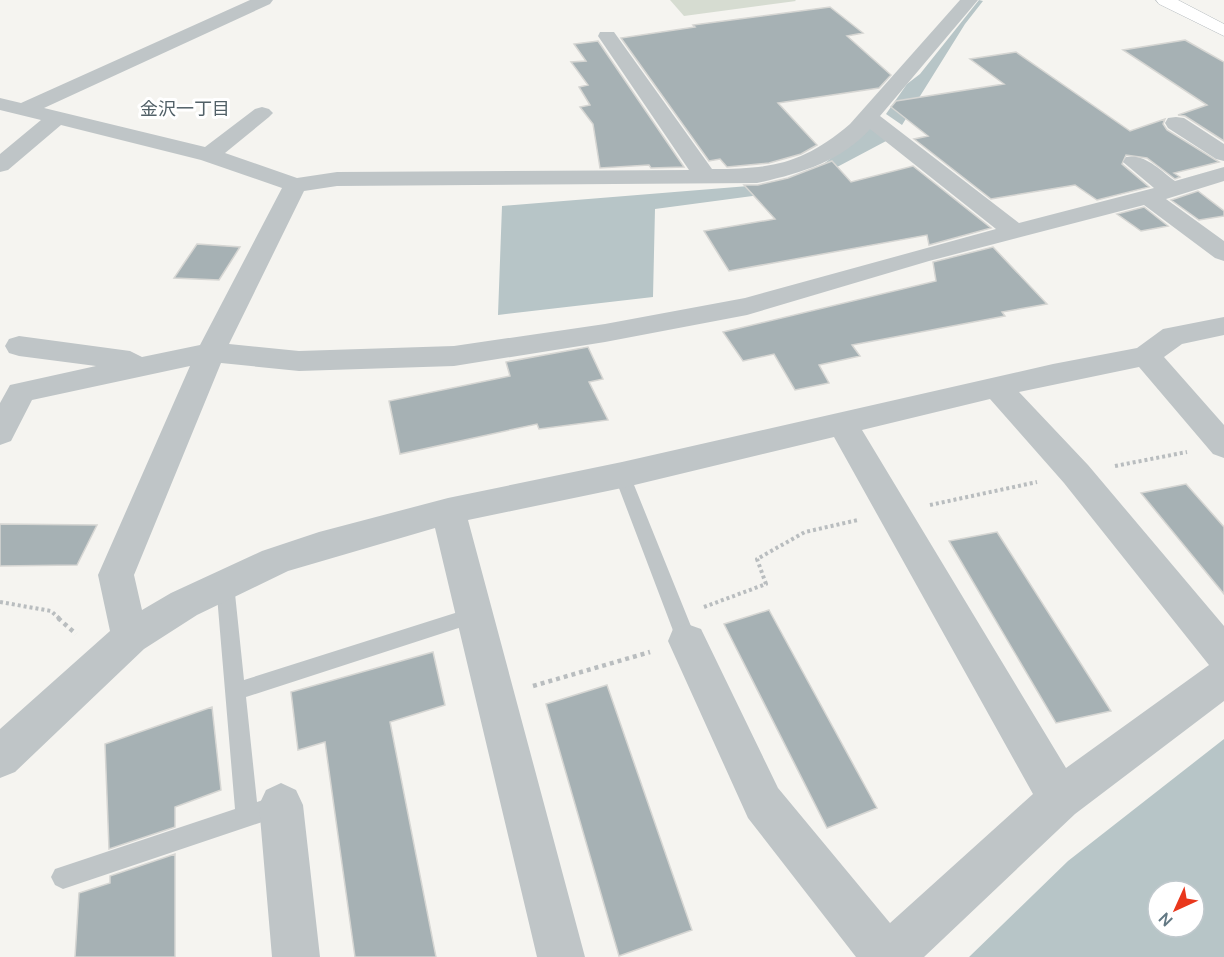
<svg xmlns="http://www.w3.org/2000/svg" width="1224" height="957" font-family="Manrope,'Noto Sans JP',sans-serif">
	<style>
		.green { fill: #d6dcd1 }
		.water { fill: #b7c5c7; fill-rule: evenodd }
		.building { fill: #a6b1b4; stroke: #d6d6d3; stroke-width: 1.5 }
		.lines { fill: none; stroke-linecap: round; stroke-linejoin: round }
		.secondary-casing { stroke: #b4babe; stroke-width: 1 }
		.path-far1 { stroke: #b9bdbf; stroke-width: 4; stroke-dasharray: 3 3; stroke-linecap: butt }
		.path { stroke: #b9bdbf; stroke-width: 4.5; stroke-dasharray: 4 4; stroke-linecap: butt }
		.lane { fill: #bfc5c7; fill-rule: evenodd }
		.street { fill: #bfc5c7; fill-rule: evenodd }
		.secondary { fill: #fff; fill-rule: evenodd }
		.labels { text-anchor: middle; stroke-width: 6; stroke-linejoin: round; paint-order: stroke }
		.far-neighbourhood-label { font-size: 18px; fill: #516067; stroke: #fff }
	</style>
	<rect width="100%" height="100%" fill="#f5f4f0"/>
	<!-- green -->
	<path class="green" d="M670,0H795L796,1L684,16Z"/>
	<!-- water -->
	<path class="water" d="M979,0L983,1L965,24L902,125L886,114L907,84L920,74Z
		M870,128L888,140L822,175L760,195L655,209L653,297L498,315L502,206L774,184L812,173Z
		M1224,739V957H969L1068,861ZM1158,891H1194V927H1158Z"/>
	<!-- building -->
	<path class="building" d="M830,7L863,33L847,36L891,75L879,88L778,103L817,145L801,154L769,163L727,167L720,159L709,161L621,38L695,27L693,25Z
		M1185,40L1224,62V141L1185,116L1178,115L1207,105L1123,50Z
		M598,41L684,167L651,168L649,165L600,168L593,124L580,107L590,105L579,87L588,85L571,62L586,61L574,44Z
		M1016,52L1130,131L1165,119L1163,124L1167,130L1219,162L1174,173L1180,177L1175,179L1147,158L1126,155L1122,164L1149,187L1097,200L1075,185L991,199L914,139L928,136L891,107L896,101L1004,84L970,59Z
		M832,161L851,182L913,166L991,228L929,245L927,235L729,271L704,231L775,219L744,185H758L788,178Z
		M1198,191L1224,211V216L1199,220L1171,200Z
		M1144,207L1168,226L1141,231L1117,214Z
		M197,244L240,247L219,280L174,278Z
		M993,247L1047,304L1002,312L1005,316L852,345L860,356L819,365L829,383L795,390L774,354L743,361L723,332L936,281L933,262Z
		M588,347L603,379L589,382L608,420L539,429L537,424L400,454L389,401L510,376L506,362Z
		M1186,484L1224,527V594L1141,493Z
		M0,524L97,525L77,565L0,566Z
		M997,532L1111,711L1056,723L949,541Z
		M769,610L877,808L827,828L724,624Z
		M433,652L445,705L390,722L436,957H355L325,742L298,750L291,692Z
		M607,685L692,930L619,956L546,704Z
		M212,707L221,790L175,807V827L109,849L105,744Z
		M175,854V957H75L79,893L110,883V876Z"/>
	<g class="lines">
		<!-- secondary casing -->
		<g class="secondary-casing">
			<path id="secondary" d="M1156,0H1178L1224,24V36L1159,4Z"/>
		</g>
		<!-- path-far1 -->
		<path class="path-far1" d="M1115,466L1187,452
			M930,505L1037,482
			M0,602L51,611L60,619
			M704,607L766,584L757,559L805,532L858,520"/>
		<!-- path -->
		<path class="path" d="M58,618L76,634
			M533,686L650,652"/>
		<!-- lane -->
		<path class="lane" d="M622,469L628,471L630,475L697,641L694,647L687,650L680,647L677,641L614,475L616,471Z
			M225,576L231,579L234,584L244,680L474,607L481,609L483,615L481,621L474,623L246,697L257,802L281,794L289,797L292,805L289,813L63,889L55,885L51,877L55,869L235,809L216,584L219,579Z"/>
		<!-- street -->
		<path class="street" d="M250,0H273L270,4L44,108L205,147L255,109L262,107L269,109L273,113L269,117L225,153L297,178L337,172L689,170L598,36L600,32H614L712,169C772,169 803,164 850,124L960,0H978L880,116L1019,223L1154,188L1123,162L1126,157C1145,153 1161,171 1175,181L1224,167V181L1166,199L1224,241V261L1215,258L1144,205L929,261L747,315L605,342L454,366L299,371L221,363L134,575L142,610L171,593L262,551L319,532L448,498L622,462L1053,364L1137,348L1163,329L1224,317V335L1182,344L1164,357L1224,425V458L1213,454L1139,367L1019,392L1088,465L1224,626V701L1075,814L924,957H856L748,818L668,641L673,629L687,624L701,629L778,788L890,923L1033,794L834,437L622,488L468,520L585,957H537L435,528L288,571L197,615L144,649L15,772L0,778V729L110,631L98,575L190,366L32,400L11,441L0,445V403L10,385L96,366L19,356L9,353L5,346L9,339L19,336L130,351L142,357L200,345L282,188L201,160L61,125L8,170L0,172V154L41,120L0,110V98L21,103ZM870,129L996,229L745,298L605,324L454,346L299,351L229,344L304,191L337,186L757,183C798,174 841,162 870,129ZM990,399L1064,483L1209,665L1066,768L862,430Z
			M1176,117L1184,118L1224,144V161L1216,159L1168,128L1165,123L1168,118Z
			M281,783L296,790L303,805L320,957H272L259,805L266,790Z"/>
		<!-- secondary -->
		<use href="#secondary" class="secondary"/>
	</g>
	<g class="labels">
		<!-- far-neighbourhood labels -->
		<g class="far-neighbourhood-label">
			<text x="185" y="115">金沢一丁目</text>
		</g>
	</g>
	<!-- north arrow -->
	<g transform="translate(1176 909) rotate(225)"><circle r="28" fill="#ffffff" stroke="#c0c9cd" stroke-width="1.5"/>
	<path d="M0-4.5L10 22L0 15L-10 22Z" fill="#e9371c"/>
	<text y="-9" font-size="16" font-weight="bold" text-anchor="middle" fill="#627883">N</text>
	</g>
</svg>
